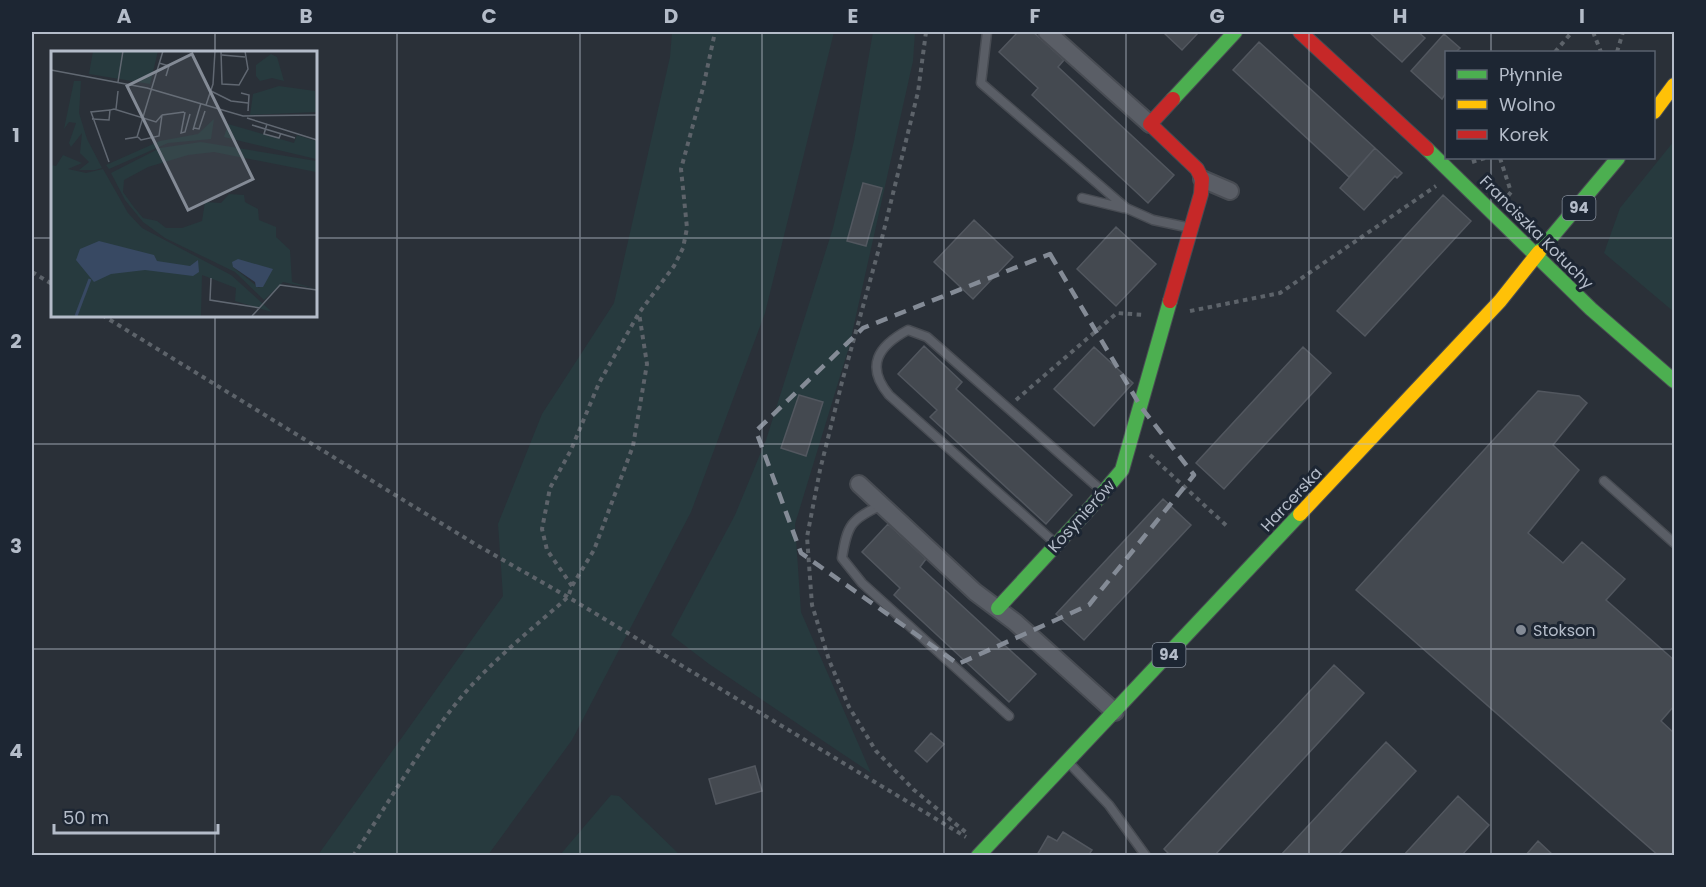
<svg xmlns="http://www.w3.org/2000/svg" width="1706" height="887" font-family="Poppins,sans-serif">
	<style>
		.green { fill: #273a3e }
		.building { fill: #444950; stroke: #52575f; stroke-width: 1.5 }
		.lines { fill: none; stroke-linecap: round; stroke-linejoin: round }
		.lane-casing { stroke: #484c53; stroke-width: 11 }
		.street-casing { stroke: #484c53; stroke-width: 20 }
		.fast-casing { stroke: #484c53; stroke-width: 16 }
		.slow-casing { stroke: #484c53; stroke-width: 16 }
		.jam-casing { stroke: #484c53; stroke-width: 16 }
		.path { stroke: #5d636a; stroke-width: 4; stroke-dasharray: 4.5 4.5; stroke-linecap: butt }
		.lane { stroke: #5a5e66; stroke-width: 8 }
		.street { stroke: #5a5e66; stroke-width: 16 }
		.fast { stroke: #4caf50; stroke-width: 14 }
		.slow { stroke: #ffc107; stroke-width: 14 }
		.jam { stroke: #c62828; stroke-width: 14 }
		.marked { fill: none; stroke: #848b96; stroke-width: 4.5; stroke-dasharray: 12 8; stroke-linejoin: round }
		.grid { fill: none; stroke: #b4bcc9; stroke-width: 1.5; stroke-opacity: 0.55 }
		.poi-dot { fill: #848b96; stroke: #1d2633; stroke-width: 2 }
		.labels { text-anchor: middle; stroke-width: 6; stroke-linejoin: round; paint-order: stroke }
		.shield { fill: #1d2633; stroke: #878f9c; stroke-width: 1.5 }
		.shield-label { font-size: 15px; font-weight: bold; fill: #b4bcc9 }
		.street-label { font-size: 16px; fill: #b4bcc9; stroke: #1d2633 }
		.poi-label { font-size: 16px; fill: #b4bcc9; stroke: #1d2633; text-anchor: start }
		.inset-river { fill: none; stroke: #384963; stroke-width: 3 }
		.inset-road { fill: none; stroke: #616872; stroke-width: 1.5 }
		.view { fill: #848b96; fill-opacity: 0.15; stroke: #848b96; stroke-width: 3 }
		.inset-edge { fill: none; stroke: #b4bcc9; stroke-width: 3 }
		.neatline { fill: none; stroke: #b4bcc9; stroke-width: 2 }
		.grid-label { font-size: 20px; text-anchor: middle; font-weight: bold; fill: #b4bcc9 }
	</style>
	<rect width="100%" height="100%" fill="#2a3038"/>
	<!-- green -->
	<path class="green" d="M672,32H834L765,313L691,512L572,740L488,855H318L503,596L498,524L542,414L614,303L670,57Z
		M873,32H915L913,61L849,347L795,524L801,612L871,773L709,664L671,635L735,515L766,440L833,228L854,141Z
		M1674,141V312L1604,253L1620,208Z
		M611,795L619,796L680,855H560Z"/>
	<!-- building -->
	<path class="building" d="M1018,32H1033L1064,60L1058,67L1174,175L1148,203L1032,95L1038,88L999,52Z
		M1165,32H1199L1182,50L1164,33Z
		M1369,32H1418L1425,38L1402,62Z
		M1444,34L1460,48L1456,52H1446V93L1442,99L1411,71Z
		M1259,42L1375,148L1349,177L1233,70Z
		M1375,148L1402,173L1397,178L1395,176L1364,210L1340,188Z
		M863,183L882,188L866,246L847,241Z
		M1443,195L1471,221L1365,336L1337,311Z
		M974,220L1013,257L973,299L934,262Z
		M1116,227L1156,264L1116,306L1077,269Z
		M924,346L962,382L956,389L1072,495L1046,524L930,417L937,410L898,374Z
		M1094,347L1133,383L1094,426L1054,389Z
		M1303,347L1331,373L1224,489L1196,463Z
		M1538,391L1579,396L1587,403L1553,445L1579,470L1528,533L1563,563L1582,542L1625,579L1606,600L1674,660V706L1661,721L1674,733V856H1659L1356,590Z
		M799,395L823,402L806,456L781,448Z
		M1163,499L1191,525L1084,640L1056,614Z
		M888,524L926,559L920,567L1036,674L1009,702L894,595L900,588L862,552Z
		M1334,665L1364,693L1214,856H1171L1164,849Z
		M931,733L944,744L927,762L915,751Z
		M1386,742L1416,771L1337,856H1280Z
		M755,766L762,791L716,804L709,779Z
		M1458,796L1489,825L1461,856H1403Z
		M1063,832L1092,850L1088,856L1037,855L1048,836L1057,841Z
		M1538,841L1554,856H1525Z"/>
	<g class="lines">
		<!-- lane casing -->
		<g class="lane-casing">
			<path id="lane" d="M987,32L981,83L1126,208L1153,220L1191,228
				M1082,198L1123,208
				M1604,481L1674,543
				M882,505C851,519 847,525 842,558L862,583L1009,716
				M1055,543L889,395C865,366 878,346 908,330L927,337L1101,490
				M1071,765L1109,805L1146,856"/>
		</g>
		<!-- street casing -->
		<g class="street-casing">
			<path id="street" d="M1047,32L1150,124
				M1202,179L1230,191
				M859,484L975,592L1015,622L1115,712"/>
		</g>
		<!-- fast casing -->
		<g class="fast-casing">
			<path id="fast" d="M1173,99L1235,32
				M1427,149L1591,309L1674,381
				M1539,252L1618,158
				M998,608L1090,508L1122,470L1170,301
				M978,856L1300,514"/>
		</g>
		<!-- slow casing -->
		<g class="slow-casing">
			<path id="slow" d="M1654,112L1674,85
				M1300,514L1500,301L1539,252"/>
		</g>
		<!-- jam casing -->
		<g class="jam-casing">
			<path id="jam" d="M1300,32L1427,149
				M1170,301L1201,194L1202,179L1197,169L1150,124L1173,99"/>
		</g>
		<!-- path -->
		<path class="path" d="M926,32L918,92L883,234L842,382L820,470L807,537L812,605L829,660L849,707L876,751L914,790L968,834
			M1593,32L1601,52
			M1555,52L1572,32
			M1617,52L1623,32
			M1500,158L1511,192L1508,196
			M1472,162L1485,158
			M32,272L52,284
			M1190,311L1280,293L1436,186
			M102,315L475,544L568,597L966,837
			M1016,400L1117,313L1145,315
			M1150,455L1229,528
			M572,586L547,550L542,529L550,488L571,450L599,383L639,313L674,266L683,248L687,228L681,169L703,88L715,32
			M353,856C388,804 419,749 458,701C488,664 532,629 568,597L572,586L594,550L633,446L647,364L639,313"/>
		<!-- lane -->
		<use href="#lane" class="lane"/>
		<!-- street -->
		<use href="#street" class="street"/>
		<!-- fast -->
		<use href="#fast" class="fast"/>
		<!-- slow -->
		<use href="#slow" class="slow"/>
		<!-- jam -->
		<use href="#jam" class="jam"/>
	</g>
	<!-- marked area -->
	<path class="marked" d="M1050,254L1141,407L1194,475L1089,605L958,664L801,553L756,431L863,328Z"/>
	<!-- grid -->
	<path class="grid" d="M215,32V52M397,32V856M580,32V856M762,32V856M944,32V856M1126,32V856M1309,32V856M1491,32V52M1491,158V856M32,238H52M315,238H1674M215,315V856M32,444H1674M32,649H1674"/>
	<!-- markers -->
	<circle class="poi-dot" cx="1521" cy="630" r="6"/>
	<g class="labels">
		<!-- shield labels -->
		<g class="shield">
			<rect x="1562.5" y="196" width="33" height="24" rx="4.5"/>
			<rect x="1152.5" y="643" width="33" height="24" rx="4.5"/>
		</g>
		<g class="shield-label">
			<text x="1579" y="213">94</text>
			<text x="1169" y="660">94</text>
		</g>
		<!-- street labels -->
		<g class="street-label">
			<text transform="translate(1537 232) rotate(45)" y="6">Franciszka Kotuchy</text>
			<text transform="translate(1291 499) rotate(-47)" y="6">Harcerska</text>
			<text transform="translate(1081 516) rotate(-48)" y="6">Kosynierów</text>
		</g>
		<!-- poi labels -->
		<g class="poi-label">
			<text x="1533" y="636">Stokson</text>
		</g>
	</g>
	<!-- overview -->
	<g transform="translate(51 51)">
		<rect width="266" height="266" fill="#2a3038"/>
		<path d="M42,0H107L99,33L38,23ZM220,3L226,6L233,30L221,27L209,30L205,25V14ZM23,30H30L28,62L36,88L51,117L44,119H28L38,111L29,102L31,82L20,96L18,92L25,72L18,71L13,78ZM228,35L264,40L265,61L199,64L202,43ZM163,68L160,88L117,92L58,118L55,114L109,90L147,83ZM177,73L243,92L246,84L265,90V108L173,86ZM150,91L265,110V121L163,101L137,104L97,116L73,129L72,141L82,155L92,167L106,170L115,177H131L151,170L154,151L170,152L178,143L193,144L194,151L207,158L208,169L225,176V186L239,199L241,231L265,238L232,231L213,249L184,221L114,187L92,171L74,149L60,122L109,97ZM183,211L207,214L220,218L208,237L182,216ZM12,104L31,112L17,118L35,122L52,118L77,162L91,177L180,224L221,261L184,250L185,237L151,224L150,265H0V114L5,115Z" fill="#273a3e" fill-rule="evenodd"/>
		<path d="M48,190L103,204L106,210L139,215L147,209L148,221L142,225L94,219L60,223L43,231L25,209L29,198ZM187,208L222,218L212,236H205L204,231L182,216L181,211Z" fill="#384963"/>
		<path class="inset-river" d="M25,265L39,228"/>
		<path class="inset-road" d="M170,0L171,33L188,34L197,18L194,0M171,4L194,6M108,12L118,15L115,25M0,19L96,37L192,65L266,64M67,31L72,0M160,40L180,50L197,52M190,42L198,44L197,60M155,54L162,33L164,0M65,58L67,40M134,61L130,82L134,81L139,63M111,64L133,61M196,67L266,89M41,68L58,69L59,59L63,58L105,71L111,64M216,73L213,83L228,87L230,82M201,74L244,87M143,77L148,78L154,60M142,79L150,52M87,86L90,89L108,85L111,64M74,88L86,86L112,0M58,111L40,61L59,59M160,227L159,249L209,257M201,265L229,234L266,239"/>
		<path class="view" d="M141,3L202,128L137,159L76,35Z"/>
		<rect width="266" height="266" class="inset-edge"/>
	</g>
	<!-- border -->
	<rect width="1706" height="887" fill="none" stroke="#1d2633" stroke-width="66"/>
	<!-- legend -->
	<rect x="1445" y="51" width="210" height="108" fill="#1d2633" stroke="#59626f" stroke-width="1.5"/>
	<rect x="1457" y="70" width="30" height="9" fill="#4caf50" stroke="#59626f" stroke-width="1.5"/>
	<text x="1499" y="81" font-size="18" fill="#b4bcc9">Płynnie</text>
	<rect x="1457" y="100" width="30" height="9" fill="#ffc107" stroke="#59626f" stroke-width="1.5"/>
	<text x="1499" y="111" font-size="18" fill="#b4bcc9">Wolno</text>
	<rect x="1457" y="130" width="30" height="9" fill="#c62828" stroke="#59626f" stroke-width="1.5"/>
	<text x="1499" y="141" font-size="18" fill="#b4bcc9">Korek</text>
	<!-- scale -->
	<path d="M54 824v9h164v-9" fill="none" stroke="#b4bcc9" stroke-width="3"/>
	<text x="63" y="824" font-size="18" fill="#b4bcc9" stroke="#1d2633" stroke-width="4.5" paint-order="stroke">50 m</text>
	<rect x="33" y="33" width="1640" height="821" class="neatline"/>
	<g class="grid-label">
		<text x="124" y="23">A</text>
		<text x="306" y="23">B</text>
		<text x="489" y="23">C</text>
		<text x="671" y="23">D</text>
		<text x="853" y="23">E</text>
		<text x="1035" y="23">F</text>
		<text x="1217" y="23">G</text>
		<text x="1400" y="23">H</text>
		<text x="1582" y="23">I</text>
		<text x="16" y="142">1</text>
		<text x="16" y="348">2</text>
		<text x="16" y="553">3</text>
		<text x="16" y="758">4</text>
	</g>
</svg>
